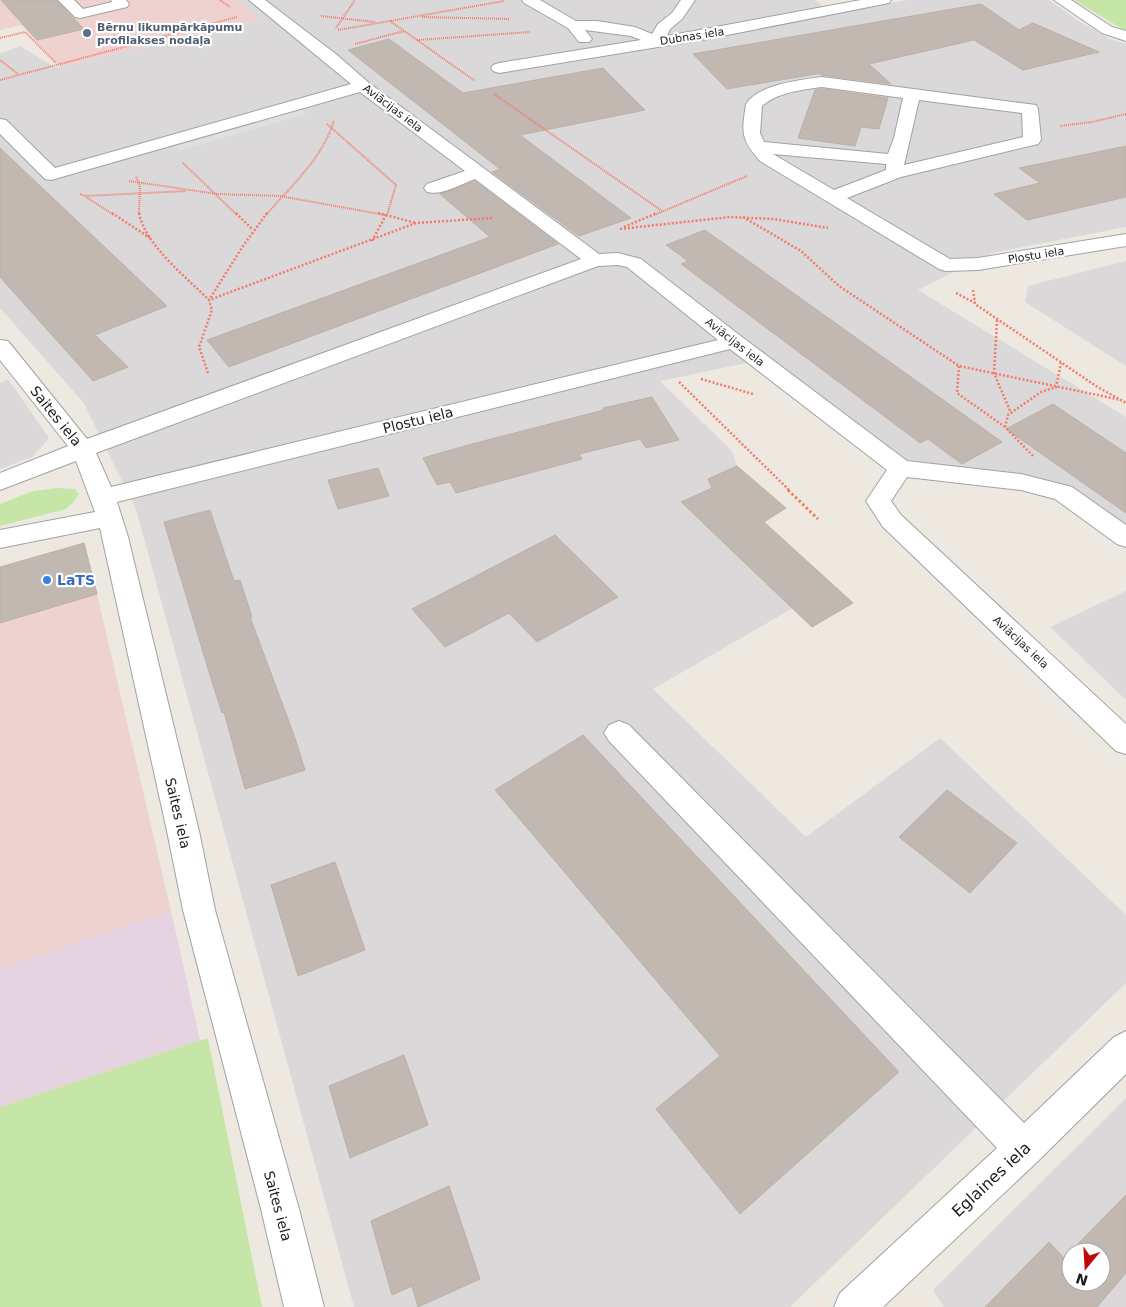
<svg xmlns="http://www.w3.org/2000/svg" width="1126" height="1307" font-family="'DejaVu Sans',sans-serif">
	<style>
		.residential { fill: #dad8d8; fill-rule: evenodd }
		.commercial { fill: #eed2d0 }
		.industrial { fill: #e6d3e2 }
		.grass { fill: #c6e6a8 }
		.parking { fill: #dfdfdf }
		.building { fill: #c1b8b1; stroke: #beb0a4; fill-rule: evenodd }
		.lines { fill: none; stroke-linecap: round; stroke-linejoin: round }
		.minor-casing { stroke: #a2a2a2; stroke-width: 2 }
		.path-far2 { stroke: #f57a6a; stroke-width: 2; stroke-dasharray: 1 1; stroke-linecap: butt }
		.path-far1 { stroke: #f57a6a; stroke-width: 2.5; stroke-dasharray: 2 2; stroke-linecap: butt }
		.path { stroke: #f57a6a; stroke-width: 3; stroke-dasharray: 2.5 2.5; stroke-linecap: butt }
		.minor { fill: #fff; fill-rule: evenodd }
		.service-dot { fill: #5c6f8a; stroke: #fff; stroke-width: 2 }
		.shop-dot { fill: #3f7fe0; stroke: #fff; stroke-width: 2 }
		.labels { text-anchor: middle; stroke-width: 4.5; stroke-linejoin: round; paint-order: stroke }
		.far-service-label { font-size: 11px; font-weight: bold; fill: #4e5e75; stroke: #fff; text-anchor: start }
		.far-street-label { font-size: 11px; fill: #1b1b1b; stroke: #fff }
		.street-label { font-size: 14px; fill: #1b1b1b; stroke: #fff }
		.shop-label { font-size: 14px; font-weight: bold; fill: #366cbe; stroke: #fff; text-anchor: start }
		.near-street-label { font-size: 16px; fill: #1b1b1b; stroke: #fff }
	</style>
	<rect width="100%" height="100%" fill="#ede9e1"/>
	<!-- residential -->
	<path class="residential" d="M238,0H815L830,13L907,0H1049L1079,21L1110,39L1126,44V227L992,253L918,290L1126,417V524L1074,488L906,460L770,358L660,381L732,451L737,466L708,479L712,488L681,503L793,608L653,689L806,837L940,738L1126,915V983L790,1307H354L136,509L83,402L0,308V54L20,46L56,68L259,19Z
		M1126,261V366L1025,302L1028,286Z
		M8,379L49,438L32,457L0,469V383Z
		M1126,591V700L1050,627Z
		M1126,1098V1307H944L933,1290ZM1071,1252H1101V1282H1071Z"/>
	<!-- commercial -->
	<path class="commercial" d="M0,0H238L260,19L60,67L21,25L0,30Z
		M97,594L171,911L0,969V623Z"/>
	<!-- industrial -->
	<path class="industrial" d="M171,911L200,1040L0,1107V969Z"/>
	<!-- grass -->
	<path class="grass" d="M1074,0H1126V31Z
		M57,488L75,489L79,494L74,502L66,509L0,526V504L33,491Z
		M208,1039L262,1307H0V1107L200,1040Z"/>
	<!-- parking -->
	<path class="parking" d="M299,107L306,114L179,151L173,145Z"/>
	<!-- building -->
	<path class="building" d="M1,0H56L84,29L37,40Z
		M981,4L1019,30L1033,23L1099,52L1023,70L974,40L869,64L891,84L821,75L822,73L727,89L693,54Z
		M389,39L463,93L603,68L645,110L520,135L631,218L579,236L492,172L500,169L348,50Z
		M822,89L888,98L879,129L861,127L855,146L798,138L815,90Z
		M1126,146V197L1027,220L994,194L1040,183L1019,168Z
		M0,148L167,306L95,335L128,367L93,381L0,277Z
		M475,181L558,244L229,367L207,340L490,237L440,194Z
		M705,230L1002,442L962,464L928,439L920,443L681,264L688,261L666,245Z
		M652,397L679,440L646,448L640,439L579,454L582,459L456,493L450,482L437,485L423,458L468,445L604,410L603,408Z
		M1053,404L1126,453V513L1006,429Z
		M737,466L786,508L764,522L853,603L812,627L681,502L712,488L708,479Z
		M378,468L389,496L338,509L328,480Z
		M210,510L234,581L240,580L252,617H250L294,735L305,770L245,789L224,712L222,713L209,672L164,522Z
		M555,535L618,597L537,642L509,613L445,647L412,609Z
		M84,543L97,594L0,623V567Z
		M583,735L899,1072L740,1214L656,1109L720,1056L495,790Z
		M947,790L1017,843L970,893L899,837Z
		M335,862L365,950L298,976L271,885Z
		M404,1055L428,1125L350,1158L329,1086Z
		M449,1186L480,1279L418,1307L412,1286L392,1295L371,1221Z
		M1126,1195V1273L1097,1307H985L1049,1242L1064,1258ZM1071,1252H1101V1282H1071Z"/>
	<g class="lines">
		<!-- minor casing -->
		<g class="minor-casing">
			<path id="minor" d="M58,0H74L83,9L112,2L111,0H126L129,4L127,7L80,18L75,17Z
				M249,0H265L337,55L369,83L599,254L618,253L641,259L742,337L907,461L1021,474L1072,487L1126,525V547L1117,544L1055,499L1021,490L907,477L891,501L901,515L1126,724V754L1116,751L883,527L866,501L887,470L730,349L117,502L128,537L199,831L215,910L299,1209L324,1307H284L261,1209L183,910L167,831L100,528L0,548V530L95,512L76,461L0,490V473L68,446L0,360V340L8,341L87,439L581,259L475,179C461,184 442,196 427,192L424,188L427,184L465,171L360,92L51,180L45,179L0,134V119L6,120L55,168L351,84ZM618,265L627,267L718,340L111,487L96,453L598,266Z
				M522,0H540L576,21H597L635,27L652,34L658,24L672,13L681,0H695L682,19L670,29L667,36L861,0H891L889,3L884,4L707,39L499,73L493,71L491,68L493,65L499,63L641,40L631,36L585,30L592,39L589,42H579L568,28L524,3Z
				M1054,0H1071L1112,27L1126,31V41L1102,33Z
				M822,77L1036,105L1038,109L1041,140L1038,144L901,177L847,198L950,259L978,258L1126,234V246L978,270L946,271L939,269L760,161C740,138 742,132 746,104C759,84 800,80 822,77ZM822,87L903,98L894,138L888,154L764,142L760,133L762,106C778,92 801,90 822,87ZM919,100L1022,113L1023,137L904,165ZM773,154L886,164V170L834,190Z
				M619,721L629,725L1024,1123L1114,1037L1126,1031V1074L1037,1162L883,1307H834L840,1293L997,1148L609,741L604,733L609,725Z"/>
		</g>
		<!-- path-far2 -->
		<path class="path-far2" d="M220,0L230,7
			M321,16L375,22
			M422,17L510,19
			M390,21L475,81
			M336,28L355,0
			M338,30L504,1
			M114,35L124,45
			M0,38L25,32L56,63
			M417,40L530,32
			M355,44L404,31
			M0,60L18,74
			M0,80L237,17
			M494,94L662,211
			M327,124L396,185L387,215
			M1060,126L1092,122L1126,114
			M183,163L237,215
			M136,177L140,186L139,215
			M129,181L217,194L280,196L385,215
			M80,194L85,196L186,191
			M86,197L114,215
			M266,215C291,186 323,158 334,120
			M654,215L747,176"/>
		<!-- path-far1 -->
		<path class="path-far1" d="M112,213L150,238
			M139,213C145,245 187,278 209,300L243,246L267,213
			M236,213L253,230
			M378,213L416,223
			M743,217L801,251L839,286L959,366L1121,400
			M624,227L657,213
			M620,229L730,217L774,219L828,228
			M372,241L387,213
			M973,290L975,304L1096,386L1126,403
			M956,293L975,303
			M997,320L994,373L1011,413
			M959,366L957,393L1005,427
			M208,373L199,347L212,310L209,300L416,223L492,218
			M701,379L753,394
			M679,382L790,491
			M1033,456L1005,427L1008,415L1041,392L1056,387L1061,363"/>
		<!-- path -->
		<path class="path" d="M788,490L818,519"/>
		<!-- minor -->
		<use href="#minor" class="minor"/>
	</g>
	<!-- markers -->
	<circle class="service-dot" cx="87" cy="33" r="5"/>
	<circle class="shop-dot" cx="47" cy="580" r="5"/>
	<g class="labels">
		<!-- far-service labels -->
		<g class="far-service-label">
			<text x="97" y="31">Bērnu likumpārkāpumu<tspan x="97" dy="13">profilakses nodaļa</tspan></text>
		</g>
		<!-- far-street labels -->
		<g class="far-street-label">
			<text transform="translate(692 36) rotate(-9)" y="4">Dubnas iela</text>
			<text transform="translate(393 108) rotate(37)" y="4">Aviācijas iela</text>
			<text transform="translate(1036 255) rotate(-9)" y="4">Plostu iela</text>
			<text transform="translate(735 342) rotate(38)" y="4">Aviācijas iela</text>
			<text transform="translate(1021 642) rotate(43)" y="4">Aviācijas iela</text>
		</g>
		<!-- street labels -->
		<g class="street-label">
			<text transform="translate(56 416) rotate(51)" y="5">Saites iela</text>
			<text transform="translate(418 420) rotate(-14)" y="5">Plostu iela</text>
			<text transform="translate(178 813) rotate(77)" y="5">Saites iela</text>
			<text transform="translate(278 1206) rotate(75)" y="5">Saites iela</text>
		</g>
		<!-- shop labels -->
		<g class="shop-label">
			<text x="57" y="585">LaTS</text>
		</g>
		<!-- near-street labels -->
		<g class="near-street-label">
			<text transform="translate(991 1179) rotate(-43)" y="6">Eglaines iela</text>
		</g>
	</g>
	<!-- north arrow -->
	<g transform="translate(1086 1267) rotate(198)"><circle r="24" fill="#ffffff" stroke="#a4a4a4"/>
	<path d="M0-4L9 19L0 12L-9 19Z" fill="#c00907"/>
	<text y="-8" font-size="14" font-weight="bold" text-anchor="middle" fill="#1b1b1b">N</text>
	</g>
</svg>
